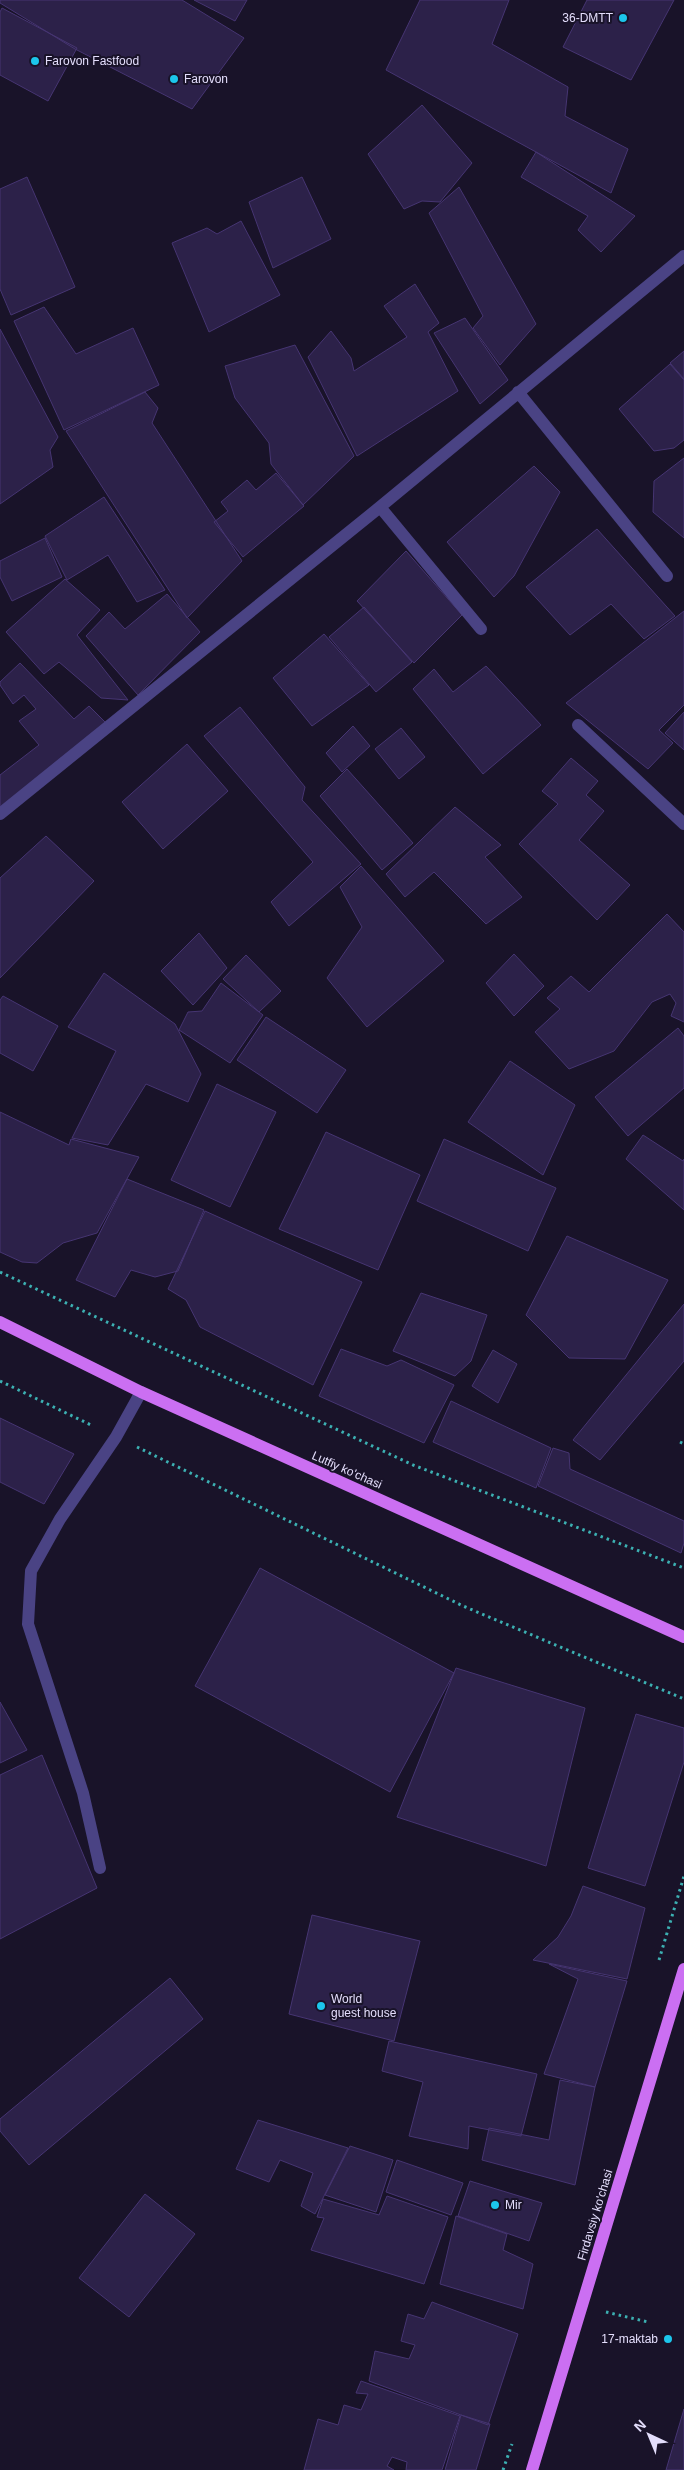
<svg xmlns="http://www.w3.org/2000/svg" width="684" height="2470" font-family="Helvetica,sans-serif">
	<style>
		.building { fill: #2c2149; stroke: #463572 }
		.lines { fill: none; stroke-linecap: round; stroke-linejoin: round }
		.path { stroke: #3cb0b2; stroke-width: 3; stroke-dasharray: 2.5 4; stroke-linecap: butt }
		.minor { stroke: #4a4384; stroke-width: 12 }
		.major { stroke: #cb6ff2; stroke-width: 12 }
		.poi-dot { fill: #1cc6eb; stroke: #191329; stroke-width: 2 }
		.labels { text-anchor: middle; stroke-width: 4; stroke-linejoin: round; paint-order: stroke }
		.poi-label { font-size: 12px; fill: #e4defc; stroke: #191329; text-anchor: start }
		.street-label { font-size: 12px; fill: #e4defc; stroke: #191329 }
	</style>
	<rect width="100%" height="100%" fill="#191329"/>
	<!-- building -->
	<path class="building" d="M0,0H182L244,38L192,109L75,49L0,3Z
		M194,0H247L235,21Z
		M420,0H509L492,44L568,87L565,116L628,149L611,193L386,70Z
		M587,0H674L631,80L563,47Z
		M2,8L77,48L48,101L0,75V12Z
		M422,105L472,163L440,202L422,201L404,209L368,154Z
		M536,152L635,216L601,252L578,230L588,216L521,177Z
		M27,177L75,287L11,315L0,289V189Z
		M302,177L331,239L273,268L249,202Z
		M459,187L536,324L500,365L473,328L483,316L429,213Z
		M241,221L280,295L209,332L172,243L207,228L217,234Z
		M415,284L439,323L428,332L458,391L357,456L308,357L331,331L351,358L354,371L407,337L384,306Z
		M44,307L76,354L133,328L159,385L64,430L14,321Z
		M465,318L508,380L480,404L434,333Z
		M0,329L58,437L50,450L53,467L0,504Z
		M295,345L354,456L303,505L271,464L269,443L235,398L225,366Z
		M684,351V379L670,363Z
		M670,364L684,380V440L674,448L654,451L619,409Z
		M145,392L158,408L152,423L242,561L187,618L66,431Z
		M684,458V538L653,512L654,481Z
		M534,466L560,492L514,576L494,597L447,542Z
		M276,473L304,506L243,557L214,522L228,511L221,502L247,480L256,490Z
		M104,497L165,590L137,602L108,555L67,580L45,536Z
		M597,529L675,616L644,639L611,604L570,635L526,587Z
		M45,538L62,577L12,601L0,577V561Z
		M406,551L462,615L414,663L357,601Z
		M65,579L100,610L77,635L128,700L101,698L59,662L44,674L6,632Z
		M167,594L200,632L138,695L86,636L109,612L125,629Z
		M364,607L412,662L376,692L329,637Z
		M684,611V705L659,730L673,743L648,769L566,703Z
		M324,634L369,685L312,726L273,678Z
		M20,663L74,719L89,706L108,725L0,811V775L39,745L19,721L36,709L24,695L13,704L0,685V682Z
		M486,666L541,725L483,774L413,689L434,669L453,692Z
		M240,707L305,787L302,800L361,864L289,926L271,902L313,862L204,736Z
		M684,712V750L665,733Z
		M353,726L370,746L342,772L326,753Z
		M401,728L425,757L399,779L375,749Z
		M187,744L228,791L163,849L122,802Z
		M571,758L598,781L586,795L604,811L579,840L630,885L597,920L519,844L558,804L542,791Z
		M347,769L413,843L382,870L320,796Z
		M455,807L501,845L485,857L522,897L486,924L434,872L405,897L386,874Z
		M46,836L94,881L0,978V878Z
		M361,866L444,961L367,1027L327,978L362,927L340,887Z
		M667,914L684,932V1022L671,1016L676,1003L670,994L652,1002L614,1051L569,1069L535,1032L560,1009L547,998L571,976L589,992Z
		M199,933L227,968L193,1005L161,971Z
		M514,954L544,986L514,1016L486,983Z
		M246,955L281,991L259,1012L223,979Z
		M104,973L175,1024L201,1074L188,1102L146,1084L108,1145L72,1138L116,1051L68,1027Z
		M221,983L263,1015L230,1063L179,1030L188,1012L202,1011Z
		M3,996L58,1026L33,1071L0,1053V1000Z
		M266,1017L346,1070L317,1113L237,1060Z
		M678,1028L684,1036V1088L628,1136L595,1097Z
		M510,1061L575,1105L543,1175L468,1122Z
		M217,1084L276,1112L230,1207L171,1180Z
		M0,1112L69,1145L71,1139L139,1157L97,1233L63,1243L37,1263L22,1262L0,1252Z
		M326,1132L420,1175L378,1270L279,1229Z
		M643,1135L683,1161L684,1159V1210L626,1159Z
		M444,1139L556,1188L528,1251L417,1201Z
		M127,1179L204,1210L178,1271L155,1277L131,1270L115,1297L76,1280Z
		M205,1211L362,1282L313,1385L200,1327L186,1300L168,1289Z
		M567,1236L668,1280L625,1359L569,1358L526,1315Z
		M421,1293L487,1315L471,1361L455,1376L393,1351Z
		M684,1304V1361L600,1460L573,1440Z
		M341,1349L387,1366L401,1360L454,1385L424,1443L319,1396Z
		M493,1350L517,1364L498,1403L472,1386Z
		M451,1401L551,1448L536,1488L433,1442Z
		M0,1418L74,1454L44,1504L0,1482Z
		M553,1448L569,1453L570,1469L684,1521V1543L681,1553L538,1486Z
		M260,1568L454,1673L390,1792L195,1686Z
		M456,1668L585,1708L546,1866L397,1817Z
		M0,1702L27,1750L0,1763Z
		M636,1714L684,1728V1762L645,1886L588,1868Z
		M42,1755L97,1888L0,1939V1775Z
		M583,1886L645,1908L627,1979L533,1960L558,1937L571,1916Z
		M312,1915L420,1941L394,2041L289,2014Z
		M549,1964L627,1981L595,2087L544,2074L578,1979Z
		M170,1978L203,2019L29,2165L0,2131V2119Z
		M389,2041L537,2074L521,2136L469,2126L468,2149L409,2136L423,2082L382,2071Z
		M560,2080L595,2087L575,2185L482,2160L489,2128L549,2140Z
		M258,2120L348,2148L315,2214L301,2206L313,2173L280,2160L269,2182L236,2169Z
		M350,2146L393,2160L376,2212L325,2195Z
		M397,2160L463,2183L451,2215L386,2192Z
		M470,2181L542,2203L529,2241L458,2216Z
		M145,2194L195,2234L129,2317L79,2278Z
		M387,2196L448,2217L424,2284L311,2250L324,2218L317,2217L323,2199L379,2215Z
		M456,2216L507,2234L503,2250L533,2264L523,2309L440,2284Z
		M432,2302L518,2334L488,2425L369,2381L375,2351L409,2359L415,2345L401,2341L408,2314L424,2319Z
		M361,2381L460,2416L442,2470H406L407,2462L392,2457L387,2466L394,2470H304L318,2419L338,2425L344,2405L361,2410L368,2394L356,2393Z
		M684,2409V2470H666Z
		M461,2415L490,2424L476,2470H445Z"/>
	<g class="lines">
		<!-- path -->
		<path class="path" d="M0,1272L413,1465L684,1568
			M0,1381L93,1426
			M680,1442L684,1444
			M137,1447L463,1606L684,1699
			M659,1960L684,1876
			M606,2312L648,2322
			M503,2470L512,2444"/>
		<!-- minor -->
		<path class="minor" d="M518,392L667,576
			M380,507L481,629
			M578,725L684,824
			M0,814L380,507L684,256
			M100,1868L83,1793L28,1624L31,1571L60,1519L116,1437L141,1392"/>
		<!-- major -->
		<path class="major" d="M0,1322L141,1392L684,1637
			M532,2470L684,1969"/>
	</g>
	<!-- markers -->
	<g class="poi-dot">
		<circle cx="623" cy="18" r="5"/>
		<circle cx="35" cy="61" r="5"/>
		<circle cx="174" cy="79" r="5"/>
		<circle cx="321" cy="2006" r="5"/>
		<circle cx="495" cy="2205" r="5"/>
		<circle cx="668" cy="2339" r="5"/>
	</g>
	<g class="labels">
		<!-- poi labels -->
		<g class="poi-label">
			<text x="613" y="22" text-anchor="end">36-DMTT</text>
			<text x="45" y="65">Farovon Fastfood</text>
			<text x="184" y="83">Farovon</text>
			<text x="331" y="2003">World<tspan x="331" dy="14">guest house</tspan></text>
			<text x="505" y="2209">Mir</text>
			<text x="658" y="2343" text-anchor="end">17-maktab</text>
		</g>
		<!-- street labels -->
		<g class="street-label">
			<text transform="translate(347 1470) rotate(24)" y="4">Lutfiy ko'chasi</text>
			<text transform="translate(595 2215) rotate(-73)" y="4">Firdavsiy ko'chasi</text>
		</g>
	</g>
	<!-- north arrow -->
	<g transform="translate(649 2435) rotate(316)" stroke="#191329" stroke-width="4" paint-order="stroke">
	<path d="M0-4L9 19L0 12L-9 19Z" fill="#e4defc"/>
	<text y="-8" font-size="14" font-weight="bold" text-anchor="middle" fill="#e4defc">N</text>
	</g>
</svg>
